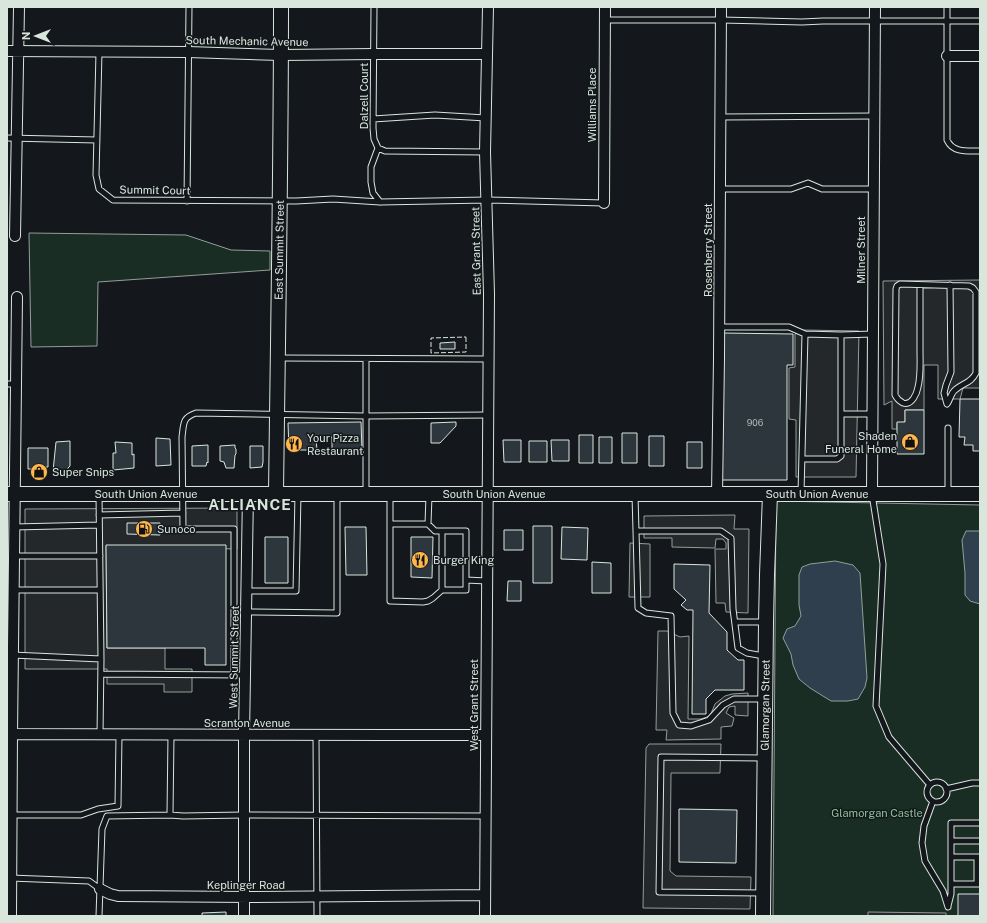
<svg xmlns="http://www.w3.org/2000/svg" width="987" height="923" font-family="'Public Sans',sans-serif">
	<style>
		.green { fill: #1a2d24; stroke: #939e99 }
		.parking { fill: #24282b; stroke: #939e99 }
		.water { fill: #2f3f4d; stroke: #939e99 }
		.building { fill: #2c363c; stroke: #d8e6dc }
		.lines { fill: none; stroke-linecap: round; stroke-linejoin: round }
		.lane-casing { stroke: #d8e6dc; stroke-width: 7 }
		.street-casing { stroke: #d8e6dc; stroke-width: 12 }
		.secondary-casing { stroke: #d8e6dc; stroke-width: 16 }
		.lane { stroke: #14181c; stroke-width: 5 }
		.street { stroke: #14181c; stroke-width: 10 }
		.secondary { stroke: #14181c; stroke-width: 14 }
		.fence { stroke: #d8e6dc; stroke-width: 1; stroke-dasharray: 5 2; stroke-linecap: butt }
		.labels { text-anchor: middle; stroke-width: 3; stroke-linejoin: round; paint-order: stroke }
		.number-label { font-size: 9px; fill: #adbab4 }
		.street-label { font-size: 11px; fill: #d8e6dc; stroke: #14181c }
		.poi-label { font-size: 11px; fill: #d8e6dc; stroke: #14181c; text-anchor: start }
		.park-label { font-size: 11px; fill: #8ac095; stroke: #14181c }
		.district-label { font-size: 15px; font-weight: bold; letter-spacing: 1px; fill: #d8e6dc; stroke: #14181c }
	</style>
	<rect width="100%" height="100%" fill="#14181c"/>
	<!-- green -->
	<path class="green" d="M29,233L186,235L231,250L270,251V270L98,282L97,346L31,347Z
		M776,501L980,505V916H773Z"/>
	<!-- parking -->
	<path class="parking" d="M980,280V388H963L960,399H938V365H924V410H905V422L897,423V429H892V401L884,405L883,281Z
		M802,330L859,331L856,477H796V420L789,419V368L795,367V334Z
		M237,508V549L106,546L107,648H165V669H192V692H164V684H107V669H25V509Z
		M735,515L734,529H749L748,613L726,612L725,603H716L715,549H726V543L723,539H716L715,548L672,547V538H644V516Z
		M630,543L650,544V597H629Z
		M658,631H667L680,637L689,636L688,719H701L710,716L715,704L725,696L732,694L748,693V716L735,715V706L729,707L726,713L734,718L732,726L721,727V739L666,740L667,730H656Z
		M649,744H721L720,773H671L670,871L676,876L751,877L750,909L643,908L646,748Z
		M868,912L946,913V916H868Z"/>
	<!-- water -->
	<path class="water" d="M966,531H980V604L970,601L965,595V573L962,540Z
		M835,561L853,565L860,573L867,678L865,687L858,699L848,701H831L810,688L799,679L793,665L791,654L783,638L787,629L795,626L801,616L799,605V575L802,567L810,564Z"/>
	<!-- building -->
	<path class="building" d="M723,333L793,334V365H787V480H722Z
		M455,342V349H440V343Z
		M960,399H980V451H973V445H964L965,437H959Z
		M905,410H924V454H897V422H905Z
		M361,422L362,450H332V437L316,438L317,450H289L288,423Z
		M456,422V426L440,443H431V423Z
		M622,433H637V463H622Z
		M579,435H593V463H579Z
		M649,436H664V466H649Z
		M599,437H612V463H599Z
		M156,438L170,439L171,465L156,466Z
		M503,440H521V462H504Z
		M551,440H569V461H552Z
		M70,441V466L68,468L67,471H53L56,442Z
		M529,441H547V462H529Z
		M115,442L132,443V455L134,454V468L113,470V453H116Z
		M687,442H702V468H687Z
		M208,445V463L207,462L206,466H192V446Z
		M235,445V448L236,449V454L235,455L234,468H226L224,462L220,461V446Z
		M250,446H263V462L262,467L250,468Z
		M28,448H48V467H42V469H28Z
		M127,523H160V535L127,534Z
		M533,526H552V583H533Z
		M345,527H366L367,575H346Z
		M562,527L588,528L587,560L561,559Z
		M504,530H523V550H504Z
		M265,537H288V583H265Z
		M411,537H433L432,578L411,577Z
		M106,545H226V665H205V648H107Z
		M592,562L611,563V593H592Z
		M674,564L710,565L709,613L727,632V650L738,660H744V690H715L706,699V714H692L693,610H687L681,605L686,600L674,589Z
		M508,581H521V601H507Z
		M679,809L737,810L736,863L679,862Z
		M958,894H980V916H958Z
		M226,912V916H202V913Z"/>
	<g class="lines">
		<!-- lane casing -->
		<g class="lane-casing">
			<path id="lane" d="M374,7L373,128L374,139L378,148L385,151L485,152
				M947,7V140C953,153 967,151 980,151
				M605,20H721L802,22L823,21H980
				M99,52L96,175L99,189L113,200L296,201L333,199L380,202L486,200L604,203
				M720,117L874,116
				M373,119L435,115L486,118
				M7,138L97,140
				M378,148L371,167V182L373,193L380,202
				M720,189H791L808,183L822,189H873
				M187,201L189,7
				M920,285C920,307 920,328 920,350C920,362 921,375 918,387C917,393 912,406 903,403C899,401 897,399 895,395L896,289L897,286L900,284L969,286L973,288L976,292V373C971,383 963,383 955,390C951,393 950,400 947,404L944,393L946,385L951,372L950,285
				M719,327H789L805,334
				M841,335L873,334
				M279,358L488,359
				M7,384H16
				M841,414H873
				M948,428V493
				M366,492V359
				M801,493L805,334L841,335V456L837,459H802
				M872,494L883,564L876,706L889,737L930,785
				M635,495L636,531H721L731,538L733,609L738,648L747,653L764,656
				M390,496V601L423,602L428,601L433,598L442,590H466V580
				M429,496L428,524L435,531H466V580L487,581
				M99,515L183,513
				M390,524H428
				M14,527L99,525
				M442,531V590
				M636,531L638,608L646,613L671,616L673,713L679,725L691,726L709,720L723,705L734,699H765
				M14,556H100
				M13,590H100
				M246,591H296L298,494
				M246,612L337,613V494
				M735,622H766
				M12,655L101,659L99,495
				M101,674L245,675
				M234,675V529H183L182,437C184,423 182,418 196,413L366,416L488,415
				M100,735L101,659
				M171,735L170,815L183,816L244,815L485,816
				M316,735L317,916
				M927 792a10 10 0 1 1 20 0a10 10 0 1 1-20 0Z
				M946,789L972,783H980
				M933,801L924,826L922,843L925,861L943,891L948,907
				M11,815H81L98,809L118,806L119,735
				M951,841H980
				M951,857H980
				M10,878L89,881L100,889
				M951,884H980
				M977,884V857
				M763,893L659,892L661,757L763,758
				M948,906L951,894V823H980
				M99,916L102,829L107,816L170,815"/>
		</g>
		<!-- street casing -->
		<g class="street-casing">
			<path id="street" d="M7,51L188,52L281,55L374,54H487
				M947,56H980
				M604,203L605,7
				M15,236L19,7
				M872,493L875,7
				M717,494L719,358L721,7
				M7,734L389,735H486
				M100,889L110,894L118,896L252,897L485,895
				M11,916L12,734L17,297
				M244,916V735L248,493
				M485,916L489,294L485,152L488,7"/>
		</g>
		<!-- secondary casing -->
		<g class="secondary-casing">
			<g id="secondary">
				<path id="s1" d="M7,494H980"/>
				<path id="s2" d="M276,494C278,331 281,169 281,7"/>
				<path id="s3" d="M763,916L766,622L767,575L770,494"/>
			</g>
		</g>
		<!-- lane -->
		<use href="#lane" class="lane"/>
		<!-- street -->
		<use href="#street" class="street"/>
		<!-- secondary -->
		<use href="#secondary" class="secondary"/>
		<!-- fence -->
		<path class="fence" d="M466,337V352L431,353V338Z"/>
	</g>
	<!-- icons -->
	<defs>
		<g id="shop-disc" transform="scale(0.9)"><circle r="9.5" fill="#ffb74d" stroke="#14181c"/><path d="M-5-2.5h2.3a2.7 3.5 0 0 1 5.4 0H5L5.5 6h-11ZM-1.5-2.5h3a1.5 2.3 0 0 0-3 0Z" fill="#111"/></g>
		<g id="restaurant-disc" transform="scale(0.9)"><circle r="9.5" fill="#ffb74d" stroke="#14181c"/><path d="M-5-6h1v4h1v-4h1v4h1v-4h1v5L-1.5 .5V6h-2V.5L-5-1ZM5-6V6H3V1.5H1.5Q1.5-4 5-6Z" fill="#111"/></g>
		<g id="fuel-disc" transform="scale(0.9)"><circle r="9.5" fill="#ffb74d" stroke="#14181c"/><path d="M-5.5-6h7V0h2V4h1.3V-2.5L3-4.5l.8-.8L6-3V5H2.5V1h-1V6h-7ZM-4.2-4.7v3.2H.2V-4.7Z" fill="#111"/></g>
	</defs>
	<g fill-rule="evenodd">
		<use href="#shop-disc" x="910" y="442"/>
		<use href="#restaurant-disc" x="294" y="444"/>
		<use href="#shop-disc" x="39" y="472"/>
		<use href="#fuel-disc" x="144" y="529"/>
		<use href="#restaurant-disc" x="420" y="560"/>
	</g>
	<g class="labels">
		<!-- number labels -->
		<g class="number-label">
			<text x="755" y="426">906</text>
		</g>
		<!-- street labels -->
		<g class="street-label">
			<text transform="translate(247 41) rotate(1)" y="4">South Mechanic Avenue</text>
			<text transform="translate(364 96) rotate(-90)" y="4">Dalzell Court</text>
			<text transform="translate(592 105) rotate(-90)" y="4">Williams Place</text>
			<text transform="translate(155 190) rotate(1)" y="4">Summit Court</text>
			<text dy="4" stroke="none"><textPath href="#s2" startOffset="244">East Summit Street</textPath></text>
			<text transform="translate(708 250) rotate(-90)" y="4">Rosenberry Street</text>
			<text transform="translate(861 250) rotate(-90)" y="4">Milner Street</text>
			<text transform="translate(476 251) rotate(-91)" y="4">East Grant Street</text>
			<text dy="4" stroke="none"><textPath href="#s1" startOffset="139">South Union Avenue</textPath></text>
			<text dy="4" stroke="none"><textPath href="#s1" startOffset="487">South Union Avenue</textPath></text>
			<text dy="4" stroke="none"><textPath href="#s1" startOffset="810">South Union Avenue</textPath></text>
			<text transform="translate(234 657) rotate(-89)" y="4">West Summit Street</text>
			<text transform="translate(474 705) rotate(-90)" y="4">West Grant Street</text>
			<text dy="4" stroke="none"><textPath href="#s3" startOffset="211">Glamorgan Street</textPath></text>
			<text x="247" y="727">Scranton Avenue</text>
			<text x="246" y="889">Keplinger Road</text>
		</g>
		<!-- poi labels -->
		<g class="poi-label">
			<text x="897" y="440" text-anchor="end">Shaden<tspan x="897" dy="13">Funeral Home</tspan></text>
			<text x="307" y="442">Your Pizza<tspan x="307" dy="13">Restaurant</tspan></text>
			<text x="52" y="476">Super Snips</text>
			<text x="157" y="533">Sunoco</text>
			<text x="433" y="564">Burger King</text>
		</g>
		<!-- park labels -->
		<g class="park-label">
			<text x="877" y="817">Glamorgan Castle</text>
		</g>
		<!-- district labels -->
		<g class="district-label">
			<text x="250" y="510">ALLIANCE</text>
		</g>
	</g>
	<!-- border -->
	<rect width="987" height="923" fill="none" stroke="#d8e6dc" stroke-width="16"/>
	<!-- north arrow -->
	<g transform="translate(36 36) rotate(270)" stroke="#14181c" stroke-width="3" paint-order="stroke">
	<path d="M0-3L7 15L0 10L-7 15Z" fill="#d8e6dc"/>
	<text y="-6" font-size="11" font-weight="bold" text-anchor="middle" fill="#d8e6dc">N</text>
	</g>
</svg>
